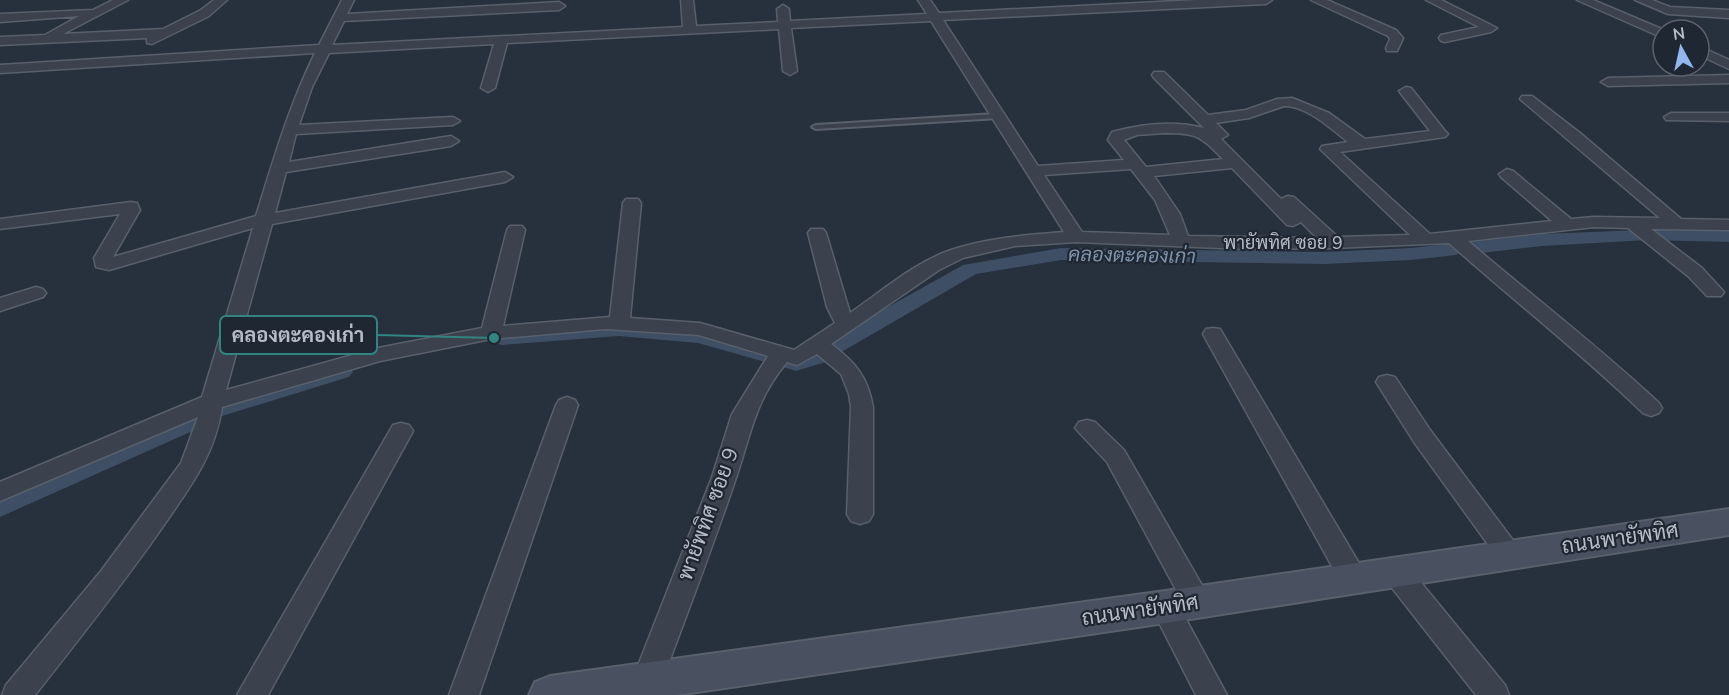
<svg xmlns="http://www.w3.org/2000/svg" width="1729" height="695" font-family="'Nunito Sans',Sarabun,sans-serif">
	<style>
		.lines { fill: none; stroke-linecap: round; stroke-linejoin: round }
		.canal { fill: #3e4e64; fill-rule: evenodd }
		.lane-casing { stroke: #58606b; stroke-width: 4 }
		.street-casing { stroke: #58606b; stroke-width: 3 }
		.secondary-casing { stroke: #58606b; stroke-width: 4 }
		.lane { fill: #3b424d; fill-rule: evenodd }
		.street { fill: #3b424d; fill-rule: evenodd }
		.secondary { fill: #495160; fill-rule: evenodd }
		.labels { text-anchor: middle; stroke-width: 4.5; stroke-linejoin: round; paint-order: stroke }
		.street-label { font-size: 18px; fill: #b7bdc8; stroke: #1f2732 }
		.water-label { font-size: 20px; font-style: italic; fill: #8194ad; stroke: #1f2732 }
		.near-street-label { font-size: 21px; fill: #b7bdc8; stroke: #1f2732 }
		.leader { fill: none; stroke: #318480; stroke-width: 2 }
		.callout-dot { fill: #318480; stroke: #1f2732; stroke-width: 2 }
		.callout { fill: #1f2732; stroke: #318480; stroke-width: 2 }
		.callout-label { font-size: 20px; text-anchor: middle; font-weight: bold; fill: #b7bdc8 }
	</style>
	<rect width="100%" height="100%" fill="#27303d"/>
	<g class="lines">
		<!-- canal -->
		<path class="canal" d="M1641,230H1729V242L1648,240L1542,246L1473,254L1465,250L1456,255L1411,260L1324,264L1061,260L976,274L838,354L829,356L826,362L796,371L779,366L777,363L772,364L698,343L619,336L502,345L494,343L491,338L494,333L502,331L619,322L699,329L780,352L782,355L796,356L819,350L822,344L963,265L1061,248L1324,252L1411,248L1456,243L1464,247L1473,242L1542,234Z
			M341,364L349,367L353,372L349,377L219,417L210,415L207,409L210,403Z
			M197,411L206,413L209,419L206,425L0,517V496Z"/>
		<!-- lane casing -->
		<g class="lane-casing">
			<path id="lane" d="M996,114L1000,116L999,118L816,129L812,127L816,125Z"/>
		</g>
		<!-- street casing -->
		<g class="street-casing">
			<path id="street" d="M113,0H128L63,34L163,29L201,10L214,0H227L209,16L152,44L147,43V38L0,45V37L45,35L79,16L0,22V14L93,10Z
				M342,0H354L347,14L559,2L565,6L559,10L344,21L332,45L683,27L681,0H693L696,26L778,22L777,9L783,5L789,9L790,21L927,14L918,0H930L939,13L1198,0H1272L1266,4L943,20L1038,166L1124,160L1108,140L1112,132C1142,124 1173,120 1204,128L1154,78L1152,75L1154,72H1164L1208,115L1246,110L1277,99L1292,98L1329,113L1365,139L1430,131L1399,91L1406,87L1411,88L1445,131L1448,134L1445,137L1340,152L1430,234L1552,221L1501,177L1499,174L1507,169L1513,171L1571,219L1594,217L1660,218L1520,99L1522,96H1532L1580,133L1681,219L1729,220V230L1651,229L1702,268L1724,292L1721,296H1707L1688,276L1628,228L1594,227L1468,241C1531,295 1598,346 1659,403L1662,408L1659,413L1651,416L1643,413C1581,353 1513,300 1449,243L1333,248L1245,249L1076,242L1015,246L963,258L939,270L831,344C855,362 868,377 873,407V514L869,521L860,524L851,521L847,514L851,407L849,394L841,374L817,354L797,365L787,362C755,400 751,434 736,478C713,546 687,614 662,681L658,690L647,694L636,690L632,681L712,477L732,414L768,356L699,335L605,329L491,339L380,361L222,407C214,460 186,492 157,535C118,590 77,642 35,695H2L6,685L101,571L181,463L198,417L0,501V482L202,397L253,228L109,270L96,267L94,258L120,214L0,229V219L131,202L137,203L140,210L113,257L256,216C273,161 289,106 315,53L0,73V65L319,45ZM931,21L1064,232C1026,235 987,238 951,250C915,262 882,291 850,313L826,233L823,229H811L808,233L827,307L835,323L794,350L700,323L630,318L641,203L638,199H626L623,203L610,317L503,326L525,230L522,226H510L507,230L482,328L378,348L226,390L272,224L505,182L513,177L505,172L275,213L286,172L451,146L459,141L451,136L289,162L296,134L453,125L460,121L453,117L299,125L312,87L329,53L494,44L481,88L488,92L495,88L507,43L779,29L783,71L790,75L797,71L791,28ZM1284,106C1307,106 1330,128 1348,142L1322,146L1320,149L1410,235L1338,237L1294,197L1288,196L1281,199L1221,139L1228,135L1216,123L1249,118ZM1164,133C1198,133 1200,136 1223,159L1146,167L1124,140L1137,135ZM1232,168L1287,225L1293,226L1301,222L1317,238L1188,236L1180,214L1154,176ZM1131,169L1155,200L1170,235L1082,232L1044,175Z
				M1311,0H1327L1396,30L1403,38L1397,51H1387L1386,48L1390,39L1388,36Z
				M1426,0H1441L1497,28L1491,32L1445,42L1441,41L1439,38L1441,35L1479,27Z
				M1577,0H1593L1664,30L1663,38Z
				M1635,0H1652L1670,7L1729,10V18L1668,14Z
				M1699,46L1729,60V69L1699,55Z
				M1729,75V83L1608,86L1601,82L1608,78Z
				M1671,113H1729V121L1666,120L1664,117Z
				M36,287L43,289L46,293L43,297L0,311V298Z
				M1213,328L1220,329L1223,334L1363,570L1367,578L1363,586L1353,589L1343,586L1203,334L1206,329Z
				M1387,375L1395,377L1430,430L1518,547L1522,554L1518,561L1509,565L1500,561L1414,442L1376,382L1379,377Z
				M567,397L575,400L578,405L479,695H449L556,405L559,400Z
				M1087,420L1095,422L1124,450L1207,594L1211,602L1207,610L1197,614L1187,610L1107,462L1075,428L1079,422Z
				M401,423L409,425L413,431L268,695H237L393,425Z
				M1395,560L1405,563L1505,685L1509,695H1476L1385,579L1382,571L1385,563Z
				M1165,595L1175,599L1227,695H1196L1151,607L1155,599Z"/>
		</g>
		<!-- secondary casing -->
		<g class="secondary-casing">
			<path id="secondary" d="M1729,509V535L1165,623L677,695H529L535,682L550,676L1165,591Z"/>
		</g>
		<!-- lane -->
		<use href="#lane" class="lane"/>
		<!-- street -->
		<use href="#street" class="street"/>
		<!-- secondary -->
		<use href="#secondary" class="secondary"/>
	</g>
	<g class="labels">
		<!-- street labels -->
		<g class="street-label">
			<text x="1283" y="249">พายัพทิศ ซอย 9</text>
		</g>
		<!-- water labels -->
		<g class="water-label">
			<text transform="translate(1132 255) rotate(1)" y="7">คลองตะคองเก่า</text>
		</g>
		<!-- near-street labels -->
		<g class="near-street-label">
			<text transform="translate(708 514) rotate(-70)" y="7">พายัพทิศ ซอย 9</text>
			<text transform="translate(1620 538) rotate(-8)" y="7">ถนนพายัพทิศ</text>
			<text transform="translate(1140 610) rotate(-8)" y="7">ถนนพายัพทิศ</text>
		</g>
	</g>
	<!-- callouts -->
	<path class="leader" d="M494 338L377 335"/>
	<circle class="callout-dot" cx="494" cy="338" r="6"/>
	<rect class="callout" x="220" y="316" width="157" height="38" rx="6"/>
	<g class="callout-label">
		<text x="298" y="342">คลองตะคองเก่า</text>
	</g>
	<!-- north arrow -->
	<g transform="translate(1681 48) rotate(352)"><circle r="28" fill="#1f2732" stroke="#5c636e" stroke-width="1.5"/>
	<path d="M0-4.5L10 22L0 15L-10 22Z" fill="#94b7f0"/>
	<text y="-9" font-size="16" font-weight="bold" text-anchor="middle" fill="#b7bdc8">N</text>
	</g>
</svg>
